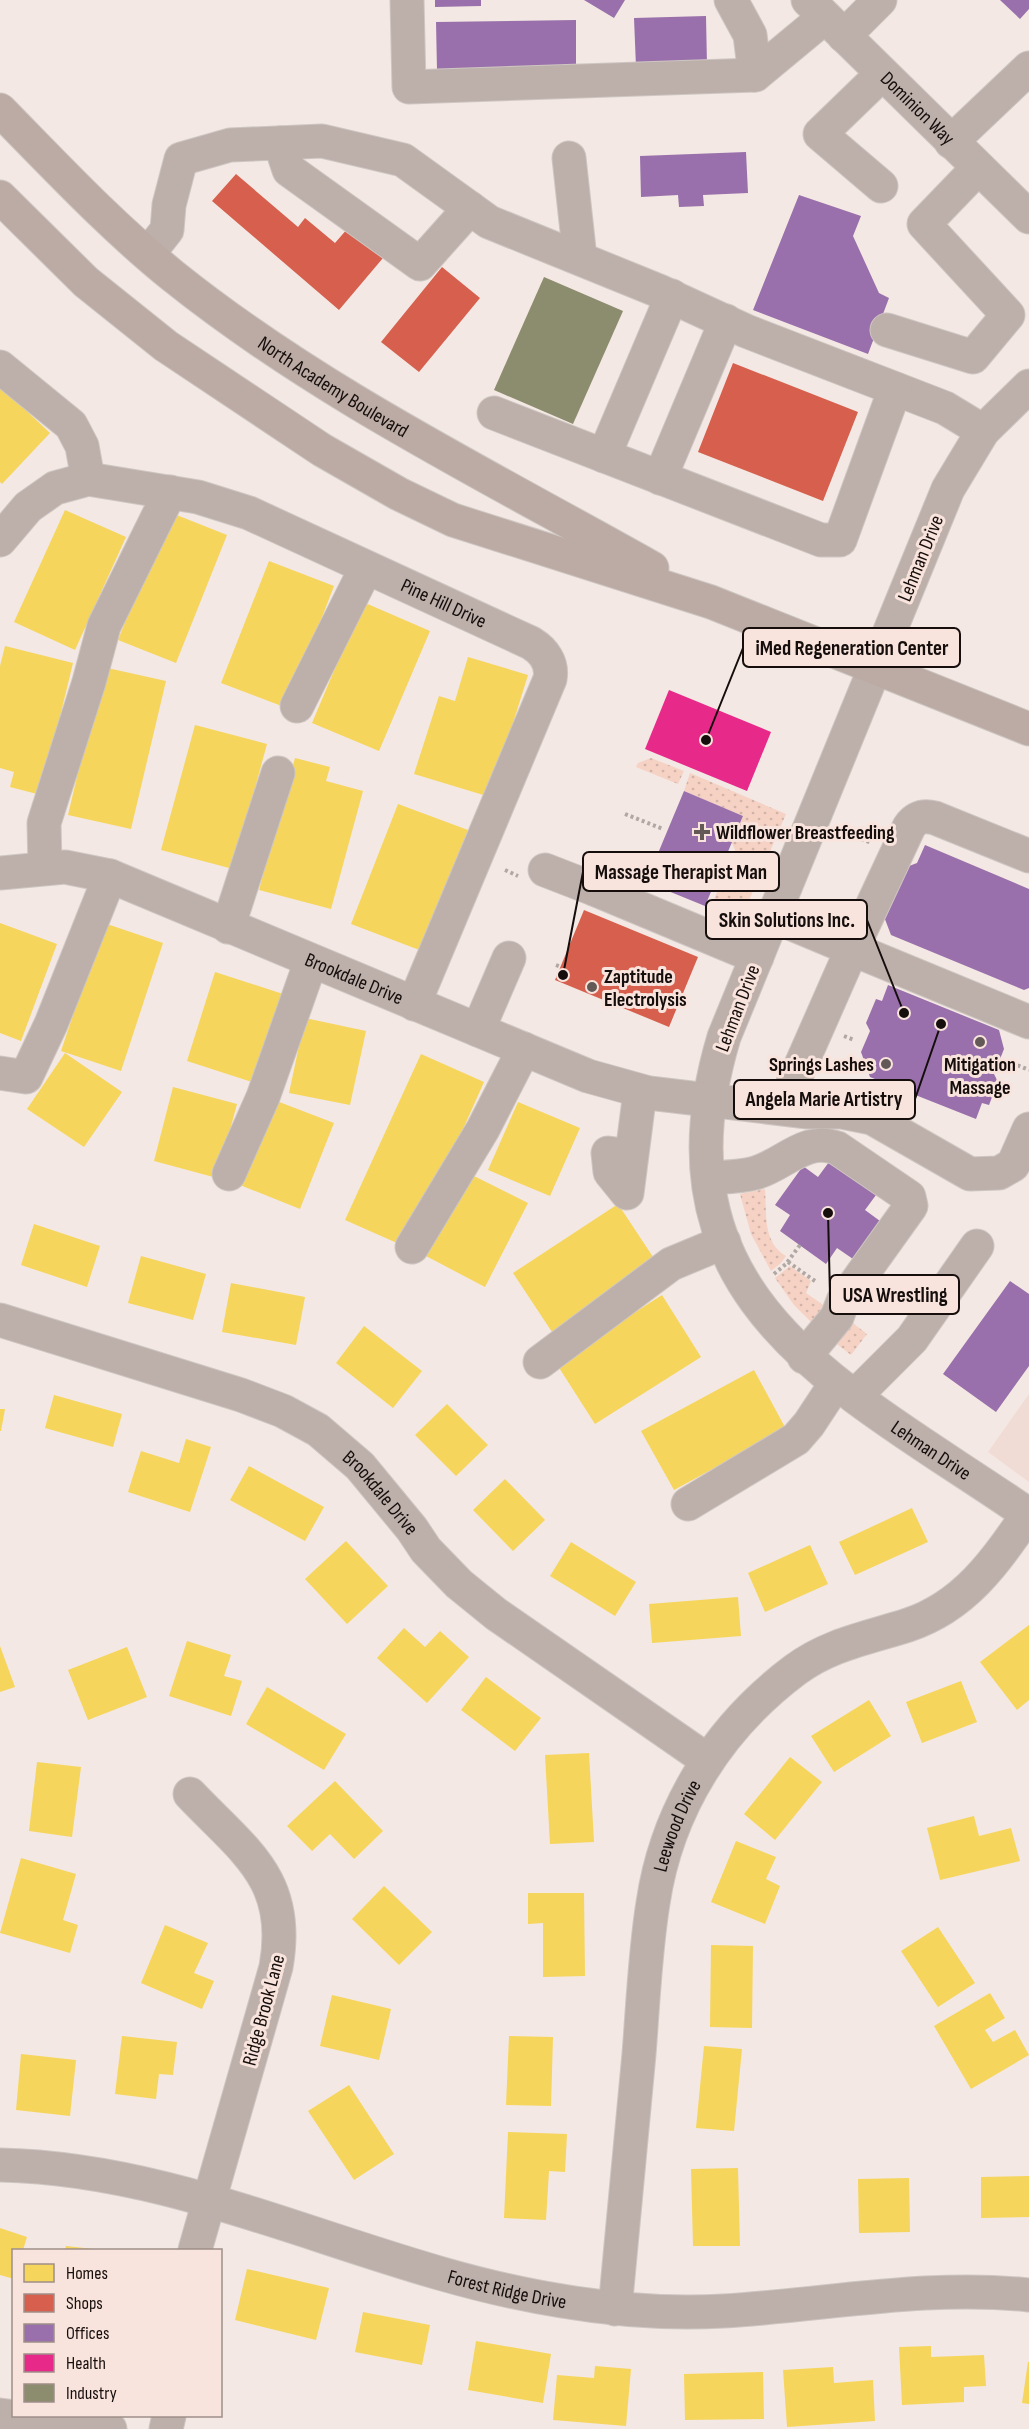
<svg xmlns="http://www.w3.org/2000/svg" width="1029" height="2429" font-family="'Sofia Sans Condensed',sans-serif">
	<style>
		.built { fill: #f1dcd5 }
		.grass { fill: url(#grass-dots) }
		.homes { fill: #f6d55c }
		.shops { fill: #d6604d }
		.offices { fill: #9970ab }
		.health { fill: #e7298a }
		.industry { fill: #8c8c6e }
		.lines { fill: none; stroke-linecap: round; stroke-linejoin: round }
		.minor-casing { stroke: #cec6c2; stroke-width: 35 }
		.highway-casing { stroke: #cec6c2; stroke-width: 35 }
		.path { stroke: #b1a7a3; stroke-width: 4; stroke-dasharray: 3 3; stroke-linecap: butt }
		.minor { stroke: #bdafaa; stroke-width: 33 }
		.highway { stroke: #bbaba4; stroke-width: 33 }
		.poi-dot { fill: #635a57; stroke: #f9e4dd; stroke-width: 2 }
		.labels { text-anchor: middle; stroke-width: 6; stroke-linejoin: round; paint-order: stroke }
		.street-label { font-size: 20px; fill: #150e0c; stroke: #f9e4dd }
		.poi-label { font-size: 20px; font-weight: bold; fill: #150e0c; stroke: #f9e4dd; text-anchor: start }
		.leader { fill: none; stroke: #150e0c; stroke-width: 2 }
		.callout-dot { fill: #150e0c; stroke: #f9e4dd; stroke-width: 2 }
		.callout { fill: #f9e4dd; stroke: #150e0c; stroke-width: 2 }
		.callout-label { font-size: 21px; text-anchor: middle; font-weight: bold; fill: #150e0c }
	</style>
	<defs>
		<pattern id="grass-dots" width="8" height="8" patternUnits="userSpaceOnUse" patternTransform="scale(1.5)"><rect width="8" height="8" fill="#f6d2c5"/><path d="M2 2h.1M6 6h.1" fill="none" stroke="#d2b3a8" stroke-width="1.8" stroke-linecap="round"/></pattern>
	</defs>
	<rect width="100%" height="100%" fill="#f3e8e3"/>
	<!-- built -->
	<path class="built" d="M1029,1394V1482L988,1452Z"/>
	<!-- grass -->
	<path class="grass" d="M651,758L684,771L678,784L636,767L638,763Z
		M690,773L786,814L739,924L709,911L735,850L732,843L743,816L684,791Z
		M765,1189C767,1213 762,1242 786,1256L781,1263L771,1271L751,1234L740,1194Z
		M790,1266L811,1281L806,1293L822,1304L827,1311L815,1326L794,1305L775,1278Z
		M849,1320L867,1334L851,1355L833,1341Z"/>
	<!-- homes -->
	<path class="homes" d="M0,386L50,433L2,484L0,482Z
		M65,510L126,537L75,650L14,622Z
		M169,512L227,535L176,663L118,640Z
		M269,561L334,586L287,708L221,683Z
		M363,602L430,631L379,751L312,723Z
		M5,646L73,663L41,795L10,787L14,772L0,768V666Z
		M468,657L528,675L490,797L414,774L439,696L455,701Z
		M103,667L166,681L131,829L68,815Z
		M195,725L267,744L233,869L161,850Z
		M295,758L330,767L326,781L363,791L331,909L259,890Z
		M398,804L468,830L422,951L351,924Z
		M0,923L57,944L21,1041L0,1033Z
		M104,923L163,943L121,1071L61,1051Z
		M215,972L283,994L255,1083L187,1061Z
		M305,1018L366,1031L350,1105L289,1093Z
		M65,1053L122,1092L84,1147L27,1109Z
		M421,1054L484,1082L443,1174L406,1247L345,1220Z
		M173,1087L237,1104L217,1178L154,1161Z
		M274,1100L334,1123L300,1209L240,1185Z
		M518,1102L580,1128L550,1196L488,1170Z
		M468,1173L528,1203L485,1287L426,1256Z
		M618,1204L657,1263L552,1332L513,1273Z
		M34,1224L100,1246L87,1287L21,1265Z
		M141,1256L206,1274L193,1320L128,1303Z
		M231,1283L305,1297L296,1345L222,1332Z
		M662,1295L701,1357L595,1424L556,1363Z
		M364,1326L422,1371L393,1408L336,1363Z
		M754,1370L786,1429L674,1490L641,1431Z
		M54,1395L122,1414L113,1447L45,1428Z
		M447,1404L488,1445L456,1476L415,1435Z
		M0,1409H5L1,1431H0Z
		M186,1439L211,1447L190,1512L128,1492L141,1451L179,1463Z
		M249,1466L324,1507L305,1541L230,1500Z
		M505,1479L545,1520L513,1551L473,1510Z
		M912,1508L928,1542L855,1575L839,1542Z
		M346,1541L388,1586L347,1624L305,1579Z
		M571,1542L636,1582L615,1616L550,1576Z
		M810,1545L828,1584L765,1612L748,1573Z
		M738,1597L741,1636L652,1643L649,1604Z
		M1029,1625V1700L1017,1710L980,1662Z
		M404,1628L425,1647L440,1631L469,1657L427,1703L377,1658Z
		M187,1641L231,1655L224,1676L242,1681L231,1716L169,1696Z
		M0,1646L15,1687L0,1692Z
		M127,1647L147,1697L88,1720L68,1670Z
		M486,1677L541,1718L515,1751L461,1710Z
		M961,1681L977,1722L922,1743L906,1702Z
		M267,1687L346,1734L324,1770L246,1724Z
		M869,1700L891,1736L834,1772L811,1736Z
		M589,1753L594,1842L550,1844L545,1755Z
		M790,1757L822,1782L775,1840L744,1814Z
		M37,1762L81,1767L72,1837L29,1831Z
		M335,1781L383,1831L354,1859L330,1834L312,1851L287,1826Z
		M974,1816L979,1836L1011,1828L1020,1861L940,1880L927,1828Z
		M736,1841L776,1857L766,1879L780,1886L765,1924L711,1902Z
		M21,1858L76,1874L63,1920L78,1925L70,1953L0,1933Z
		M384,1886L432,1932L399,1965L352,1919Z
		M528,1893H584L585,1976L543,1977V1923L528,1924Z
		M165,1925L208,1943L194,1973L214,1981L202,2009L141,1983Z
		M938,1927L975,1983L938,2007L901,1951Z
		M711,1945L753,1946L752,2028L710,2027Z
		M990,1993L1005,2018L985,2030L993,2042L1015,2030L1029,2055L971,2089L934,2026Z
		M332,1995L391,2009L379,2060L320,2046Z
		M122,2036L177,2042L173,2075L159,2074L156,2099L115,2094Z
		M509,2036L553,2037L551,2106L506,2105Z
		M704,2046L742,2049L734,2131L696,2128Z
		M21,2054L76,2060L70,2116L16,2110Z
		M349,2085L394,2154L354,2180L308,2111Z
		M508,2132L567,2134L565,2172L549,2171L546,2220L504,2218Z
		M738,2168L740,2246H693L691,2169Z
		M1029,2176V2217L981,2218V2177Z
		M909,2178L910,2232L859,2233L858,2179Z
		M0,2228L27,2237L23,2250H14V2279L0,2275Z
		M66,2246L94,2249V2250H65Z
		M247,2269L329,2288L316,2340L235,2320Z
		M363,2312L430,2325L422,2365L355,2352Z
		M476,2341L551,2354L543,2403L468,2390Z
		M931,2346V2357L984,2355L986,2386L964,2387V2402L902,2405L899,2347Z
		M1028,2362H1029V2404L1022,2403Z
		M595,2366L631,2369L626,2426L553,2420L557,2375L594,2378Z
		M833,2367L834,2383L873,2380L875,2421L787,2427L783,2370Z
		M763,2372L764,2419L685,2420L684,2374Z"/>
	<!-- shops -->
	<path class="shops" d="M236,174L298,227L305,218L335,243L348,228L383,258L339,310L212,201Z
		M442,267L480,298L419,372L381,342Z
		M733,363L858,412L823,501L698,452Z
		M584,910L698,957L669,1027L555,980Z"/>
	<!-- offices -->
	<path class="offices" d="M435,0H481V6L435,7Z
		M584,0H625L614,18Z
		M1000,0H1029V9L1020,19Z
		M706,16L707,66L636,67L634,18Z
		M576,20V68L437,70L436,22Z
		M746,152L748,193L703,195L704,206L679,207L678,195L641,197L640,156Z
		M799,195L861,216L853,236L879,293L889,298L868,354L753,310Z
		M684,791L743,816L705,906L646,882Z
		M925,845L1029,889V988L1024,990L891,935L883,914L901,869L917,863Z
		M888,985L999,1030L1004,1049L994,1074L998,1082L989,1105L982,1103L976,1119L870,1077L861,1052L870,1031L866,1023L876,999L882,1001Z
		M829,1162L876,1195L865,1210L880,1221L853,1259L837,1248L826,1264L780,1231L790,1215L775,1205L803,1166L818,1177Z
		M1010,1281L1029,1294V1366L996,1412L943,1374Z"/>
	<!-- health -->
	<path class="health" d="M669,690L771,732L747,791L645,749Z"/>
	<!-- industry -->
	<path class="industry" d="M544,277L623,311L573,424L494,390Z"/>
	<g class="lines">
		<!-- minor casing -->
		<g class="minor-casing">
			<g id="minor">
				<path d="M407,0L409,87L755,75"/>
				<path d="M731,0L750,35L755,75L825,17"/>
				<path id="s1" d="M808,0L1029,217"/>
				<path d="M844,36L880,0"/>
				<path d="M951,142L1029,68"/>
				<path d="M280,143L289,170L420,264L470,208"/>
				<path d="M569,158L580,258"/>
				<path d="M881,186L820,134L882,74"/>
				<path d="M148,254L167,230L169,205L181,159L230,145L322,141L403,160L489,222L659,291L746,331L945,408L983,431"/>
				<path d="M887,330L973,357L1008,315L924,224L978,168"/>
				<path d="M0,367L71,425L82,446L88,479"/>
				<path id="s2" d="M1029,386L983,431L948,489L724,1037C644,1303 847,1389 1029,1515"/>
				<path d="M494,413L821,540H840L895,389"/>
				<path d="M604,456L672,296"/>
				<path d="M660,478L726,321"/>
				<path id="s3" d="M0,540L28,507L55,488L88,479L198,497L249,513L531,643C544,651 553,663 550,679L414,1004"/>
				<path d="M297,706L366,568"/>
				<path d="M1029,856L935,818C923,815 916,817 909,827L852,949L1029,1022"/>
				<path d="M45,867L44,823L89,682L104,626L170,492"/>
				<path d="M603,869L594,889L757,957"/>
				<path d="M545,870L594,889"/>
				<path id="s4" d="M0,873L65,867L110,876L588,1076L649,1093L808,1112H842L872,1118L970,1174L999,1173L1013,1165L1029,1129"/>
				<path d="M773,916L852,949L782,1108"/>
				<path d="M228,927L278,773"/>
				<path d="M478,1030L509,958"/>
				<path d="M0,1073L26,1077L51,1024L110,876"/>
				<path d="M630,1156L608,1153L610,1172L627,1193L640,1092"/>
				<path d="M229,1174L263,1097L311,961"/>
				<path d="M709,1178C724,1177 741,1177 755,1173C784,1165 805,1136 837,1148L909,1197L911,1206L843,1301L837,1317L804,1357"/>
				<path d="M412,1247L483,1129L524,1049"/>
				<path id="s5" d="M0,1320L241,1395L283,1411L318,1430L360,1466L412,1529L426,1550L459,1584L496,1614L707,1760"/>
				<path d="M540,1362L671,1264L724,1242"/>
				<path d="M855,1396L912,1339L977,1246"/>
				<path d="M688,1504L796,1439L809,1424L836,1383"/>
				<path d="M190,1794C244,1851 292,1879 276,1967L195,2250"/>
				<path id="s6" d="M0,2165C197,2169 370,2271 562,2301C615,2310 670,2314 724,2311C826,2305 927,2284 1029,2295"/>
				<path id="s7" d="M615,2309C623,2224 631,2139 639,2054C643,2004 645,1952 653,1903C667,1808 719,1727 795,1670C830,1644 868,1638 908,1625C965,1606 995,1562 1028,1514"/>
				<path d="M0,2415L110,2429"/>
				<path d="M166,2429L169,2416"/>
			</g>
		</g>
		<!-- highway casing -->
		<g class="highway-casing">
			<g id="highway">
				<path id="s8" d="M0,110C56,167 110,225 173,276C319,393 489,476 652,568"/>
				<path d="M0,197L86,282L166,346L322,450L399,494L453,520L711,602L1029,729"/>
			</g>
		</g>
		<!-- path -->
		<path class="path" d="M625,814L663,829
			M861,839L872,843
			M505,870L518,876
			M556,965L561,967
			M844,1036L854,1040
			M1012,1063L1029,1070
			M788,1262L815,1281
			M774,1274L786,1264L800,1245"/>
		<!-- minor -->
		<use href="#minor" class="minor"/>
		<!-- highway -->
		<use href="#highway" class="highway"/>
	</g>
	<!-- markers -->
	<g class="poi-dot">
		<path d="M699 823h6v6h6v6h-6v6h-6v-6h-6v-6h6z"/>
		<circle cx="592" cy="987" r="6"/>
		<circle cx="980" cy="1042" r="6"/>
		<circle cx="886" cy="1064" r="6"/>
	</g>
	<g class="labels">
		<!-- street labels -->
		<g class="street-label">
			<text dy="7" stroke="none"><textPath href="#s1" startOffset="154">Dominion Way</textPath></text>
			<text dy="7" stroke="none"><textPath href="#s8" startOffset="435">North Academy Boulevard</textPath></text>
			<text transform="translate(920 558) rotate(-68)" y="7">Lehman Drive</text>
			<text dy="7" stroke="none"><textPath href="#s3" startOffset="490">Pine Hill Drive</textPath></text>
			<text dy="7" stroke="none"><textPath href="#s4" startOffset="376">Brookdale Drive</textPath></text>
			<text transform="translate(737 1008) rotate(-69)" y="7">Lehman Drive</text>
			<text dy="7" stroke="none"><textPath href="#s2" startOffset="1232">Lehman Drive</textPath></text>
			<text dy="7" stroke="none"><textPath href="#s5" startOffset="426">Brookdale Drive</textPath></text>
			<text dy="7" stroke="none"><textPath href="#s7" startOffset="489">Leewood Drive</textPath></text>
			<text transform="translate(263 2010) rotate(-75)" y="7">Ridge Brook Lane</text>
			<text dy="7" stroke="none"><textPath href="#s6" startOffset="524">Forest Ridge Drive</textPath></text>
		</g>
		<!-- poi labels -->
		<g class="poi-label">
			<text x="716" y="839">Wildflower Breastfeeding</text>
			<text x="604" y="983">Zaptitude<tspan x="604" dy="23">Electrolysis</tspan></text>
			<text x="874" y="1071" text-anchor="end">Springs Lashes</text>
			<text x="980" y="1071" text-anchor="middle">Mitigation<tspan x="980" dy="23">Massage</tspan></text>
		</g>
	</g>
	<!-- callouts -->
	<path class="leader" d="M706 740L743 648M563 975L583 872M904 1013L867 920M941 1024L915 1099M828 1213L830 1295"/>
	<g class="callout-dot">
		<circle cx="706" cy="740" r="6"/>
		<circle cx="563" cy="975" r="6"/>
		<circle cx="904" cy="1013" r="6"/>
		<circle cx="941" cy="1024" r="6"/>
		<circle cx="828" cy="1213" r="6"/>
	</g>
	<g class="callout">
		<rect x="743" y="628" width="217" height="39" rx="6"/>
		<rect x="583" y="852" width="196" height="39" rx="6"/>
		<rect x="706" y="900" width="161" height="39" rx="6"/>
		<rect x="734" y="1080" width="181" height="39" rx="6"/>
		<rect x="830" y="1275" width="129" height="39" rx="6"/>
	</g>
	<g class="callout-label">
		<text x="852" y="655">iMed Regeneration Center</text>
		<text x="681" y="879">Massage Therapist Man</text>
		<text x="787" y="927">Skin Solutions Inc.</text>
		<text x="824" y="1106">Angela Marie Artistry</text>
		<text x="895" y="1302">USA Wrestling</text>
	</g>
	<!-- legend -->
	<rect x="12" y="2249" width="210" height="168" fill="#f9e4dd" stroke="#9e8e89" stroke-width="1.5"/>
	<rect x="24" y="2264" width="30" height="18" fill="#f6d55c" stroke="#9e8e89" stroke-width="1.5"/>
	<text x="66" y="2279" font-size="18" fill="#150e0c">Homes</text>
	<rect x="24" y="2294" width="30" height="18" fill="#d6604d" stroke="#9e8e89" stroke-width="1.5"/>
	<text x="66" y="2309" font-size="18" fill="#150e0c">Shops</text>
	<rect x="24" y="2324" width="30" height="18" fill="#9970ab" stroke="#9e8e89" stroke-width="1.5"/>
	<text x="66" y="2339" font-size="18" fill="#150e0c">Offices</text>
	<rect x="24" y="2354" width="30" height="18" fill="#e7298a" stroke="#9e8e89" stroke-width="1.5"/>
	<text x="66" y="2369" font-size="18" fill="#150e0c">Health</text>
	<rect x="24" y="2384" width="30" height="18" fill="#8c8c6e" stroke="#9e8e89" stroke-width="1.5"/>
	<text x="66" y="2399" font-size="18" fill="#150e0c">Industry</text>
</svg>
